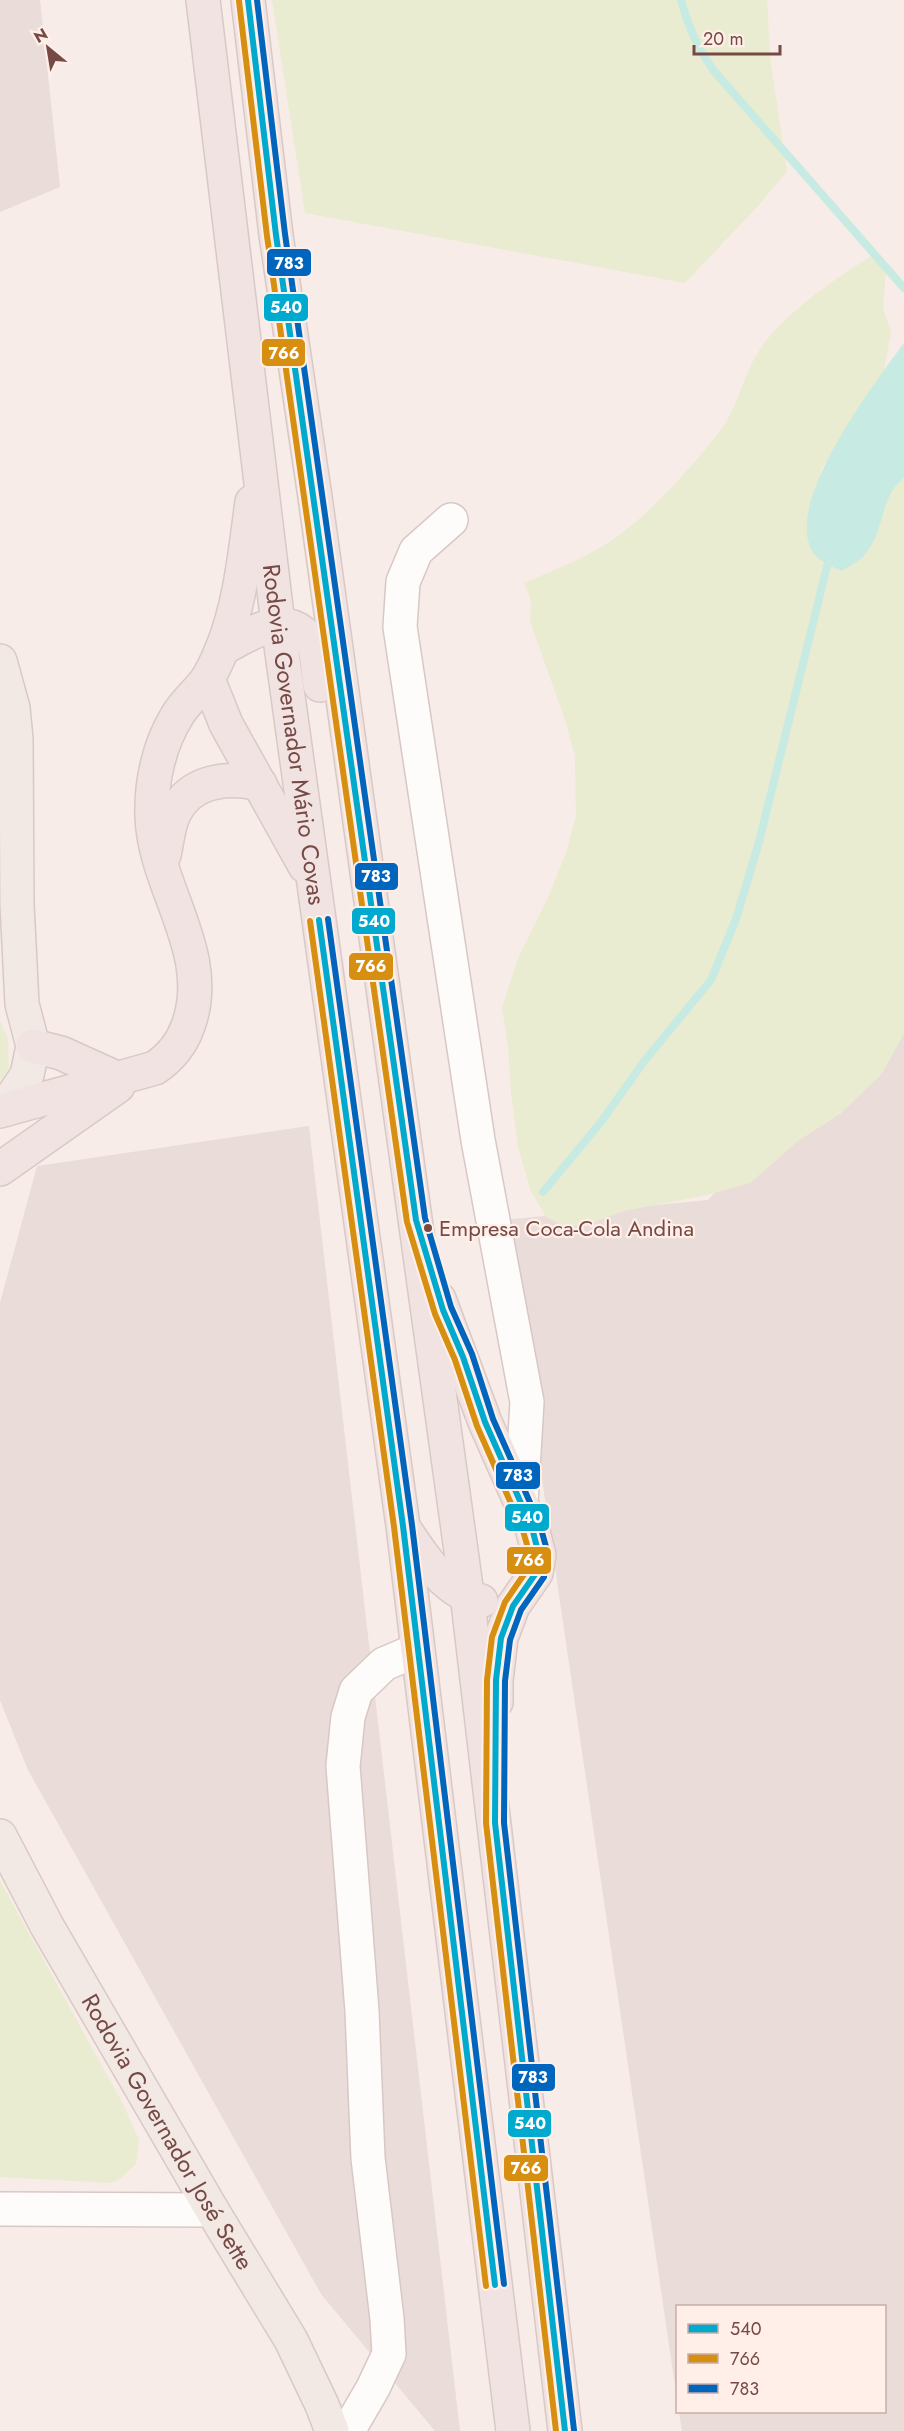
<svg xmlns="http://www.w3.org/2000/svg" width="904" height="2431" font-family="Jost,sans-serif">
	<style>
		.industrial { fill: #eadcd8 }
		.green { fill: #e9ecd0 }
		.water { fill: #c7eae3 }
		.lines { fill: none; stroke-linecap: round; stroke-linejoin: round }
		.stream { stroke: #c7eae3; stroke-width: 8 }
		.minor-casing { stroke: #d8c8c5; stroke-width: 36 }
		.major-casing { stroke: #d9c9c6; stroke-width: 36 }
		.highway-casing { stroke: #d9c9c6; stroke-width: 36 }
		.minor { stroke: #fefcfb; stroke-width: 33 }
		.major { stroke: #f2e9e4; stroke-width: 33 }
		.highway { stroke: #f1e3e2; stroke-width: 33 }
		.bus-1-casing { stroke: #ffefe8; stroke-width: 10 }
		.bus-2-casing { stroke: #ffefe8; stroke-width: 10 }
		.bus-3-casing { stroke: #ffefe8; stroke-width: 10 }
		.bus-1 { stroke: #00a9ce; stroke-width: 6 }
		.bus-2 { stroke: #d78f11; stroke-width: 6 }
		.bus-3 { stroke: #0065bd; stroke-width: 6 }
		.bus-dot { fill: #774945; stroke: #ffefe8; stroke-width: 2 }
		.labels { text-anchor: middle; stroke-width: 4.5; stroke-linejoin: round; paint-order: stroke }
		.bus-label { font-size: 22px; fill: #774945; stroke: #ffefe8; text-anchor: start }
		.street-label { font-size: 24px; fill: #774945; stroke: #ffefe8 }
		.line-badge { stroke: #ffefe8; stroke-width: 2 }
		.badge-label { font-size: 16px; text-anchor: middle; font-weight: bold; fill: #fff }
	</style>
	<rect width="100%" height="100%" fill="#f7ece7"/>
	<!-- industrial -->
	<path class="industrial" d="M0,0H40L60,187L0,212Z
		M904,984V2431H682L679,2412H884V2306H678L677,2399L504,1220L708,1200Z
		M309,1126L460,2431H435L321,2294L28,1770L0,1700V1303L37,1166Z"/>
	<!-- green -->
	<path class="green" d="M272,0H767L771,64L787,171L758,206L685,283L305,213Z
		M876,253L886,268L883,309L891,332L884,371L821,470L812,550L823,563L842,571L878,530L884,506L897,483L904,478V1034L881,1075L840,1114L798,1141L750,1183L703,1196L624,1211L589,1224L565,1227L546,1217L531,1191L518,1147L511,1093L508,1047L502,1008L518,958L550,893L566,853L576,816L575,756L565,720L530,621L531,600L524,583C554,570 587,558 614,539C651,513 696,463 723,427C736,408 741,385 751,365C771,321 836,278 876,253Z
		M0,1021L8,1038L9,1069L0,1081Z
		M0,1881L123,2104L139,2140L136,2164L121,2178L111,2183L0,2177Z"/>
	<!-- water -->
	<path class="water" d="M904,343V478C879,497 885,532 865,554C860,561 849,566 842,571C830,566 819,562 812,551C784,501 875,383 904,343Z"/>
	<g class="lines">
		<!-- stream -->
		<path class="stream" d="M681,0C689,29 697,47 714,71L904,288
			M543,1192L601,1122L645,1060L711,980L736,919L759,842L830,554"/>
		<!-- minor casing -->
		<g class="minor-casing">
			<path id="minor" d="M451,520L416,551L403,582L400,627L478,1140L527,1402L521,1502
				M0,2209L212,2210
				M348,2431L373,2388L389,2354L387,2319L368,2158L362,2011L343,1766L348,1717L356,1691L384,1664L417,1650"/>
		</g>
		<!-- major casing -->
		<g class="major-casing">
			<g id="major">
				<path d="M0,661L13,708L16,739L17,904L22,1004L33,1046L27,1075L10,1100L0,1106"/>
				<path id="s1" d="M0,1836L47,1926L212,2210L291,2340L322,2405L332,2431"/>
			</g>
		</g>
		<!-- highway casing -->
		<g class="highway-casing">
			<g id="highway">
				<path id="s2" d="M203,0L278,624L403,1526L513,2431"/>
				<path d="M248,0L276,235L315,497L467,1594L565,2431"/>
				<path d="M222,649C245,636 280,613 303,633C308,637 313,642 315,648C318,660 318,673 320,685"/>
				<path d="M208,679L226,724L305,866"/>
				<path d="M164,855C167,842 168,826 174,814C190,780 228,776 260,784"/>
				<path d="M33,1046L61,1053L114,1077"/>
				<path d="M0,1111L155,1068C170,1058 182,1043 188,1026C215,953 154,888 152,816C151,782 159,745 177,716C184,703 197,693 206,681C212,672 218,659 222,649C241,602 245,552 252,502"/>
				<path d="M0,1169L118,1086"/>
				<path d="M439,1299L485,1422L532,1528L539,1555L536,1573L513,1606L501,1638L496,1680V1702"/>
				<path d="M405,1530C425,1560 445,1591 481,1601"/>
			</g>
		</g>
		<!-- minor -->
		<use href="#minor" class="minor"/>
		<!-- major -->
		<use href="#major" class="major"/>
		<!-- highway -->
		<use href="#highway" class="highway"/>
		<!-- bus-1 casing -->
		<g class="bus-1-casing">
			<path id="bus-1" d="M248,0L276,235L416,1220L443,1310L463,1357L485,1422L532,1528L539,1555L536,1573L513,1606L501,1638L496,1680L495,1823L565,2431
				M319,920L403,1526L495,2285"/>
		</g>
		<!-- bus-2 casing -->
		<g class="bus-2-casing">
			<path id="bus-2" d="M239,1L267,236L407,1222L435,1314L455,1360L477,1426L523,1531L530,1555L527,1570L505,1602L492,1637L487,1680L486,1823L556,2431
				M310,921L394,1527L486,2286"/>
		</g>
		<!-- bus-3 casing -->
		<g class="bus-3-casing">
			<path id="bus-3" d="M257,0L285,234L425,1218L451,1307L472,1354L493,1419L540,1525L548,1554L544,1577L521,1610L510,1640L505,1681L504,1823L574,2430
				M328,919L412,1525L504,2284"/>
		</g>
		<!-- bus-1 -->
		<use href="#bus-1" class="bus-1"/>
		<!-- bus-2 -->
		<use href="#bus-2" class="bus-2"/>
		<!-- bus-3 -->
		<use href="#bus-3" class="bus-3"/>
	</g>
	<!-- markers -->
	<circle class="bus-dot" cx="428" cy="1228" r="5"/>
	<g class="labels">
		<!-- bus labels -->
		<g class="bus-label">
			<text x="439" y="1236">Empresa Coca-Cola Andina</text>
		</g>
		<!-- street labels -->
		<g class="street-label">
			<text dy="8" stroke="none"><textPath href="#s2" startOffset="740">Rodovia Governador Mário Covas</textPath></text>
			<text dy="8" stroke="none"><textPath href="#s1" startOffset="340">Rodovia Governador José Sette</textPath></text>
		</g>
	</g>
	<g class="line-badge">
		<rect x="266" y="248" width="46" height="29" rx="6" fill="#0065bd"/>
		<rect x="263" y="293" width="46" height="29" rx="6" fill="#00a9ce"/>
		<rect x="261" y="338" width="45" height="29" rx="6" fill="#d78f11"/>
		<rect x="354" y="862" width="45" height="29" rx="6" fill="#0065bd"/>
		<rect x="351" y="907" width="45" height="28" rx="6" fill="#00a9ce"/>
		<rect x="348" y="952" width="46" height="29" rx="6" fill="#d78f11"/>
		<rect x="495" y="1461" width="46" height="29" rx="6" fill="#0065bd"/>
		<rect x="504" y="1503" width="46" height="29" rx="6" fill="#00a9ce"/>
		<rect x="506" y="1546" width="46" height="29" rx="6" fill="#d78f11"/>
		<rect x="511" y="2063" width="45" height="29" rx="6" fill="#0065bd"/>
		<rect x="507" y="2109" width="45" height="29" rx="6" fill="#00a9ce"/>
		<rect x="503" y="2154" width="46" height="28" rx="6" fill="#d78f11"/>
	</g>
	<g class="badge-label">
		<text x="289" y="269">783</text>
		<text x="286" y="313">540</text>
		<text x="284" y="359">766</text>
		<text x="376" y="882">783</text>
		<text x="374" y="927">540</text>
		<text x="371" y="972">766</text>
		<text x="518" y="1481">783</text>
		<text x="527" y="1523">540</text>
		<text x="529" y="1566">766</text>
		<text x="533" y="2083">783</text>
		<text x="530" y="2129">540</text>
		<text x="526" y="2174">766</text>
	</g>
	<!-- legend -->
	<rect x="676" y="2305" width="210" height="108" fill="#ffefe8" stroke="#c9ada7" stroke-width="1.5"/>
	<rect x="688" y="2324" width="30" height="9" fill="#00a9ce" stroke="#c9ada7" stroke-width="1.5"/>
	<text x="730" y="2335" font-size="18" fill="#774945">540</text>
	<rect x="688" y="2354" width="30" height="9" fill="#d78f11" stroke="#c9ada7" stroke-width="1.5"/>
	<text x="730" y="2365" font-size="18" fill="#774945">766</text>
	<rect x="688" y="2384" width="30" height="9" fill="#0065bd" stroke="#c9ada7" stroke-width="1.5"/>
	<text x="730" y="2395" font-size="18" fill="#774945">783</text>
	<!-- north arrow -->
	<g transform="translate(48 48) rotate(330)" stroke="#ffefe8" stroke-width="4.5" paint-order="stroke">
	<path d="M0-4.5L10 22L0 15L-10 22Z" fill="#774945"/>
	<text y="-9" font-size="16" font-weight="bold" text-anchor="middle" fill="#774945">N</text>
	</g>
	<!-- scale -->
	<path d="M694 45v9h86v-9" fill="none" stroke="#774945" stroke-width="3"/>
	<text x="703" y="45" font-size="18" fill="#774945" stroke="#ffefe8" stroke-width="4.5" paint-order="stroke">20 m</text>
</svg>
